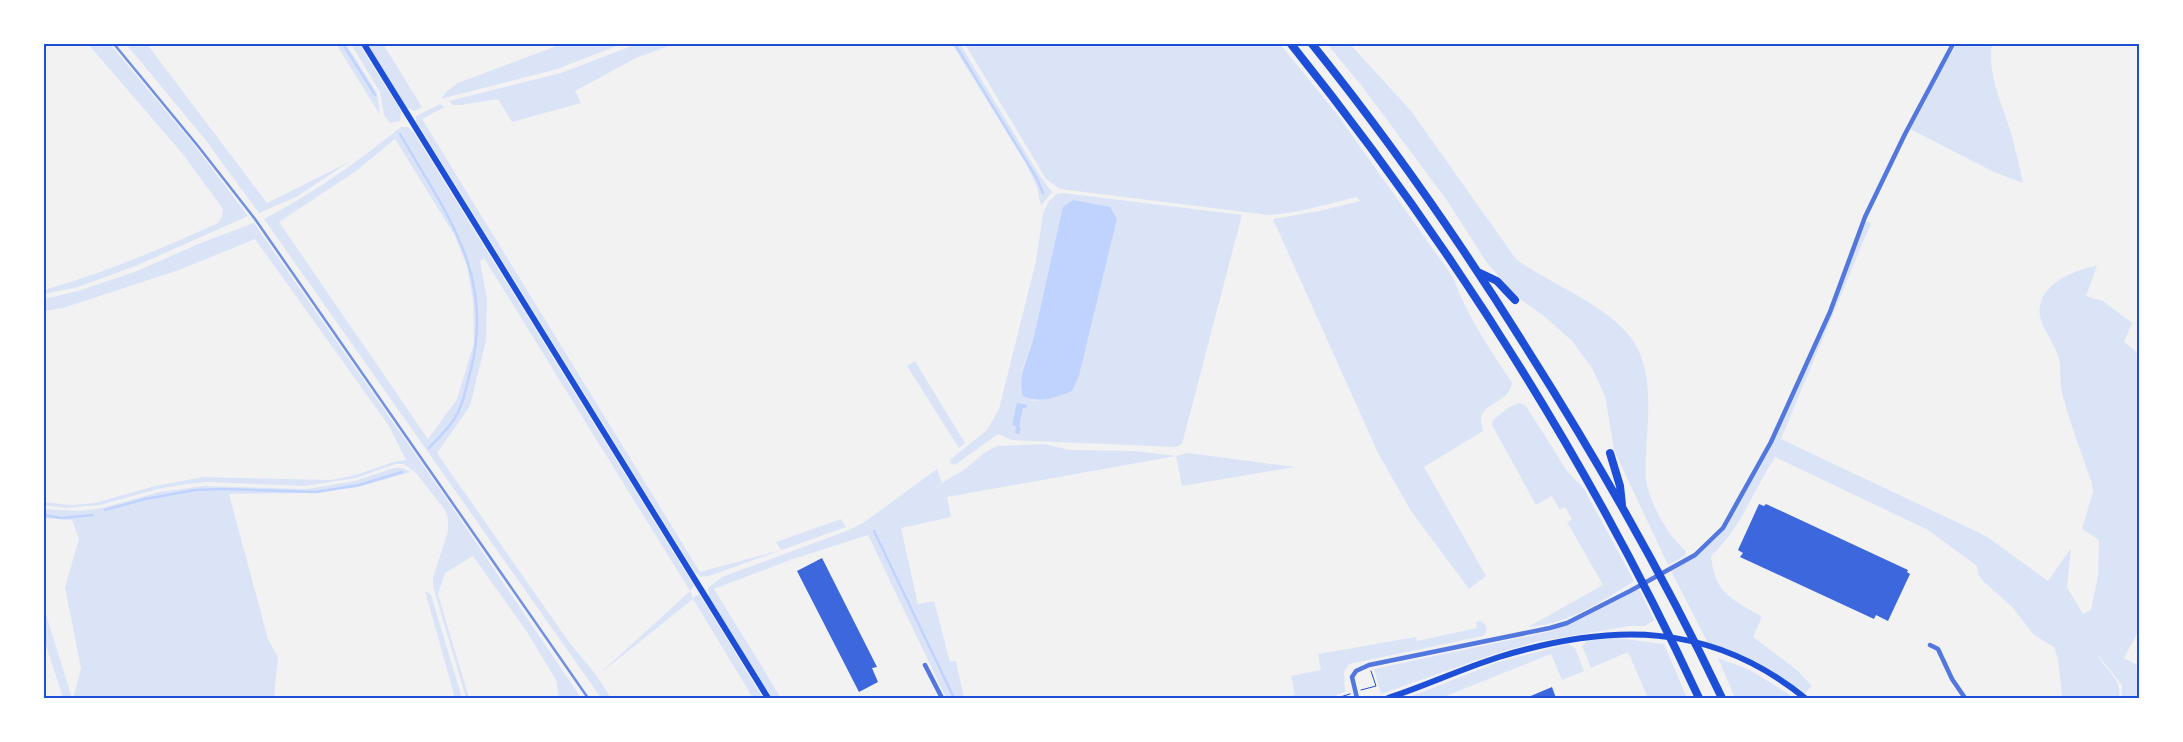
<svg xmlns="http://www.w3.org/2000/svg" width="2183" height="742" font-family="'Work Sans',sans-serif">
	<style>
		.green { fill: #dbe4f7; fill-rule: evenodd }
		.water { fill: #bfd3fe }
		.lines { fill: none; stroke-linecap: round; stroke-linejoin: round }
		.stream { stroke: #bfd3fe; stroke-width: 2.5 }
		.building { fill: #3d67dc }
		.path { stroke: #1d4ed8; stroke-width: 1 }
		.minor { stroke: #5277de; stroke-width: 4.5 }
		.secondary { stroke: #1d4ed8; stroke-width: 6 }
		.motorway { stroke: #1d4ed8; stroke-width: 8 }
		.rail { stroke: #7290e2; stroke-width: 2.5 }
		.neatline { fill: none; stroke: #1d4ed8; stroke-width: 2 }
	</style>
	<rect width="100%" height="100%" fill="#f2f2f2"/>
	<!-- green -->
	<path class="green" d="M88,44H110L195,146L248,216L138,265L78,287L44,294V290C104,273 161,249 218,223L222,216L223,209L182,153Z
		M126,44H147L267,203L349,162L298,196L259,213L204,138Z
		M336,44H346L377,93L380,115Z
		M351,44H359L401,111L400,121L390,123L384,115L380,92Z
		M368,44H383L422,107L415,111L407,108Z
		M562,44H622L557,69L441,99L446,92L458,83Z
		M637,44H674L636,58L575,91L581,103L512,122L498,99L461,105H453L449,101L561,73Z
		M952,44H960L1040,176L1052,192L1041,206L1037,187L1026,163Z
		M965,44H1280L1336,113L1453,277C1466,315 1490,349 1512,383C1509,403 1484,402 1481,418C1481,422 1482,427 1483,431L1424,467L1486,576L1469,589L1411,511L1378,453L1273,219L1319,211L1360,201L1357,197C1327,204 1299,213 1269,215L1060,189L1046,179Z
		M1327,44H1350L1411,111L1516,259C1551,285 1606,304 1631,338C1656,372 1647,419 1646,457C1646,464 1645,473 1646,480C1650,504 1668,536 1686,551L1685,556L1668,565L1614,450L1605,396L1592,368L1572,341L1544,316L1516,296L1487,263L1446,199L1361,85Z
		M1957,44H1992C1988,69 1997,92 2005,115C2013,137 2018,160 2023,183L1994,172L1910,129L1936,77Z
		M440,104L445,107L422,119L700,572L781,550L776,542L841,519L846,527L709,576L701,577L694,571L416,121V116Z
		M401,127H408L414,133L694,586L690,591L693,598L699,594L763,698H753L693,599L597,676L611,698H601L264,219C314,193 357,162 401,127ZM395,139L455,236L467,266L473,300L474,343L457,399L428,439L279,222L356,171ZM484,258L690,591L597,676L569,642L437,453L470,406L486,341L487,298L480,261Z
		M1063,193L1242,215L1182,444L1175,447L1012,440L998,434L955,465L950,463L951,459L987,430L999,409L1036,261L1043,213L1049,201L1057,194ZM1117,219L1079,376L1072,391L1054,398L1033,401L1023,368L1032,342Z
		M1866,221L1871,223L1781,439L1986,536L2048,581L2071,548L2067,587L2083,614L2091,610L2098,575L2099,540L2082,529L2093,492L2092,484C2082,454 2070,424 2062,393C2059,381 2062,367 2058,355C2053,340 2036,322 2040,305C2044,283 2077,268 2097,266L2086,296L2103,301L2132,323L2124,342L2139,354V630L2124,658L2139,666V698H2122V685L2097,654C2104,668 2123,680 2119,698H2057L2062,696L2058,659L2054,647L2034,635L2012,607L1983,581L1978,574L1977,566L1928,530L1775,457C1753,491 1741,528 1711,556C1715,595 1732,598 1762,617L1753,637L1797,670L1812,686L1802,696L1763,669L1709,645L1670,569L1695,555L1723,528L1771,442L1830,312Z
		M254,223L448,501L581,698H559L556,680L527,632L473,556L445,573L438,594L469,698H466L433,586V578L448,531V518L445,510L416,473L404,464H395L356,478L305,486L207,482L187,484L158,489L100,505L65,508L44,505V502L70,505L95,503L155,486L203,477L331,480L356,475L393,462L406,460L389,426L255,239L179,270L63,308L44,311V299L78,291L137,271L203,242Z
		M915,361L965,443L959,448L907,366Z
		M1520,403L1526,406L1567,471L1584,489L1634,581C1601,602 1568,624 1528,627L1603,585L1567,522L1572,519L1565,507L1560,510L1552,496L1536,505L1492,425L1493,420L1509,407Z
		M1044,444L1070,450L1134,451L1177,456L1188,453L1295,467L1182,486L1176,456L947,497L951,517L901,528L918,604L934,601L950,662L956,661L964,698H946L868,535L790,560L714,589L781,698H772L709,597L708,588L722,577L846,531L863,523L937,469L942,483L965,469L984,453L997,446Z
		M394,468H402L411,472L358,487L315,493L229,494L268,639L278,657L274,698H73L81,669L65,587L79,539L72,520L44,518V509L81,511L102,508L159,492L204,486L307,489L355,481Z
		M1639,589L1654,620L1645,626H1630L1535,642L1494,654L1381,694L1374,669L1552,631Z
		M425,591L431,595L462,698H455Z
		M44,608L72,698H63L44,639Z
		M1480,621C1487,625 1489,630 1483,636L1349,664L1344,672L1345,692L1329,698H1280L1295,695L1291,676L1321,670L1318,654L1416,637L1417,641L1477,628L1476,622Z
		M1616,638L1664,644L1687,698H1648L1628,652L1591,668L1582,646L1587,641Z
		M1568,644L1575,648L1584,671L1562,680L1551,654L1441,698H1407L1498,662Z
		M1718,658L1750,670L1795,698H1735Z"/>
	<!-- water -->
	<path class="water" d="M1073,200L1110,207L1117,219L1079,376L1072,391C1055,398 1040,404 1023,396C1017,374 1029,357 1034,336C1044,293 1053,250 1063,207Z
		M1017,403L1027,405L1026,408H1023L1019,427L1021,428L1019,434L1015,433L1016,426L1012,425Z"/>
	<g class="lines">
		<!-- stream -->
		<path class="stream" d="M343,44L375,95
			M955,44L1037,179L1043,193
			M400,134C445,212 495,274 471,369C466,387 463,408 452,422C446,431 437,439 429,448
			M105,510L145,499L195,490L223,489L316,492L359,485L402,472
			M44,515L61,518L93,515
			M874,531L954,698"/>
	</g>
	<!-- building -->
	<path class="building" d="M1759,504L1764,506L1766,504L1908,570L1907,572L1910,574L1888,621L1876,615L1874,619L1740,557L1743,553L1738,550Z
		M822,558L877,667L872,668L878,682L859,692L797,571Z
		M1552,687L1556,698H1526Z"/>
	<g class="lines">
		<!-- path -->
		<path class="path" d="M1361,690L1376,686L1371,671
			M1337,698L1350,694"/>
		<!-- minor -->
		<path class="minor" d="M1930,645L1938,649L1952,679L1965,698
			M925,665L942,698
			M1357,698L1352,677L1356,671L1369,665L1550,628L1567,623L1630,591L1695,555L1723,528L1771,442L1830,312L1865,217L1905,134L1953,44"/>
		<!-- secondary -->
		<path class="secondary" d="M364,44L768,698
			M1388,698C1425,686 1461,669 1499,657C1611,623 1710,621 1805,698"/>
		<!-- motorway -->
		<path class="motorway" d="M1291,44C1451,244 1591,465 1699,698
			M1312,44C1390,141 1461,243 1527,349C1598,461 1665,578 1722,698
			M1478,272L1497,281L1515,300
			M1610,453L1620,486L1622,505"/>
		<!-- rail -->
		<path class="rail" d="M114,44L198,146L255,219L588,698"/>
	</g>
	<!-- border -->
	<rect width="2183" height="742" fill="none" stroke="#ffffff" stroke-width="90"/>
	<rect x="45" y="45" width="2093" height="652" class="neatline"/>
</svg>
